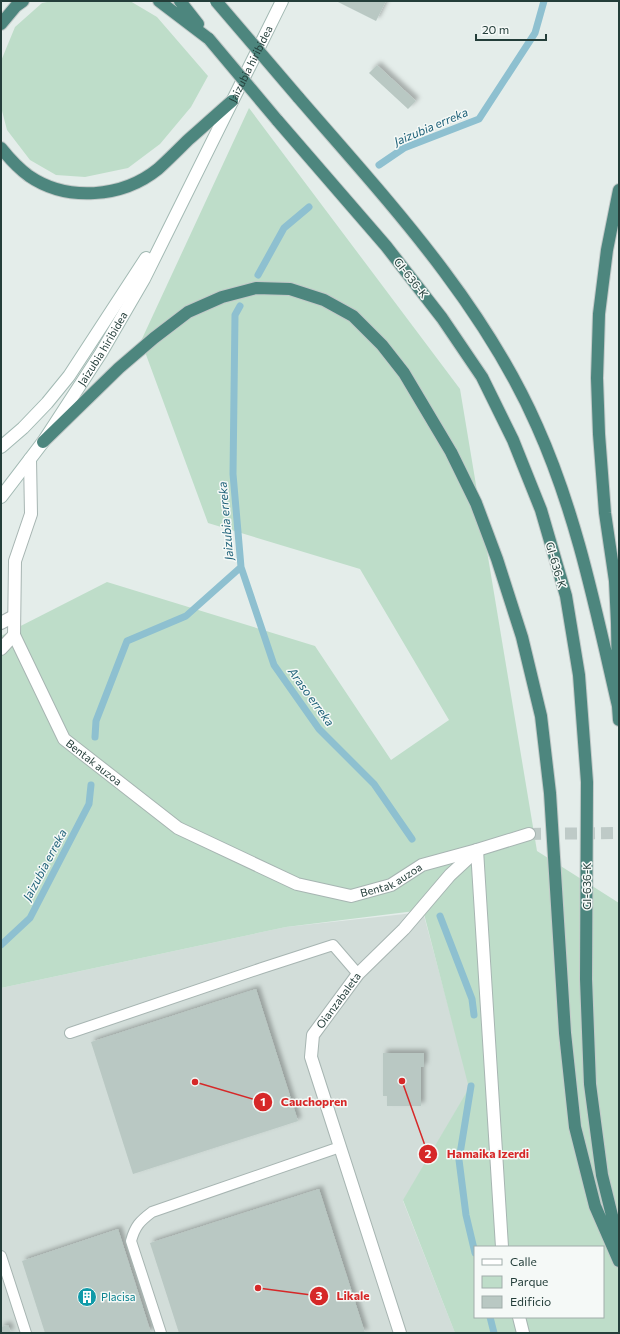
<svg xmlns="http://www.w3.org/2000/svg" width="620" height="1334" font-family="Commissioner,sans-serif">
	<style>
		.built { fill: #d2ddd9 }
		.green { fill: #beddc9; fill-rule: evenodd }
		.lines { fill: none; stroke-linecap: round; stroke-linejoin: round }
		.stream { stroke: #8ec0d0; stroke-width: 7 }
		.building { fill: #b9c8c3; filter: url(#shadow) }
		.minor-tunnel { stroke: #becac7; stroke-width: 12; stroke-dasharray: 12 6; stroke-linecap: butt }
		.service-casing { stroke: #a7b5b2; stroke-width: 12 }
		.minor-casing { stroke: #a7b5b2; stroke-width: 14 }
		.secondary-casing { stroke: #a2b9b3; stroke-width: 14 }
		.trunk-casing { stroke: #c2c9c8; stroke-width: 14 }
		.service { stroke: #fff; stroke-width: 10 }
		.minor { stroke: #fff; stroke-width: 12 }
		.secondary { stroke: #fff; stroke-width: 12 }
		.trunk { stroke: #4d867e; stroke-width: 12 }
		.trunk-bridge-casing { stroke: #c2c9c8; stroke-width: 14; stroke-linecap: butt }
		.trunk-bridge { stroke: #4d867e; stroke-width: 12 }
		.labels { text-anchor: middle; stroke-width: 3; stroke-linejoin: round; paint-order: stroke }
		.street-label { font-size: 11px; fill: #243e3a; stroke: #f5f9f7 }
		.culture-label { font-size: 11px; fill: #0d838f; stroke: #f5f9f7; text-anchor: start }
		.water-label { font-size: 12px; font-style: italic; fill: #1f6279; stroke: #f5f9f7 }
		.leader { fill: none; stroke: #d62828; stroke-width: 1.5 }
		.callout-dot { fill: #d62828; stroke: #f5f9f7; stroke-width: 1.5 }
		.mark-label { font-size: 12px; text-anchor: middle; font-weight: bold; fill: #fff }
		.callout-label { font-size: 12px; text-anchor: middle; font-weight: bold; fill: #d62828; stroke: #f5f9f7; stroke-width: 3; stroke-linejoin: round; paint-order: stroke }
	</style>
	<defs>
		<filter id="shadow"><feDropShadow dx="3.5" dy="-3.5" stdDeviation="2" flood-color="#0004"/></filter>
	</defs>
	<rect width="100%" height="100%" fill="#e4edea"/>
	<!-- built -->
	<path class="built" d="M423,912L470,1087L403,1201L455,1333H1V988L286,927Z"/>
	<!-- green -->
	<path class="green" d="M52,1H130L157,17L208,76L191,107L160,144L128,168L85,177L56,175L30,160L7,130L1,107V61L15,27L42,3Z
		M249,108L460,389L537,851L619,903V1333H455L403,1200L469,1088L423,910L286,927L1,988V636L107,582L315,646L391,760L449,720L360,569L208,523L141,341ZM475,1247H603V1317H475Z"/>
	<g class="lines">
		<!-- stream -->
		<path class="stream" d="M379,165L404,148L479,119L535,33L544,1
			M258,275L284,228L309,207
			M241,567L274,665L319,729L374,784L412,839
			M95,737L96,721L127,641L186,616L241,567L233,474L235,315L240,306
			M440,916L472,999L474,1015
			M1,945L30,918L89,804L91,785
			M471,1086L459,1160L466,1215L475,1253
			M490,1317L494,1333"/>
	</g>
	<!-- building -->
	<path class="building" d="M336,1H386L376,21Z
		M377,65L416,101L408,109L369,73Z
		M256,989L298,1121L133,1174L91,1042Z
		M383,1053H424V1067H421V1106H387V1096H383Z
		M319,1189L365,1333H179L150,1243Z
		M118,1229L151,1333H45L22,1261Z
		M8,1325L11,1333H1V1327Z"/>
	<g class="lines">
		<!-- minor-tunnel -->
		<path class="minor-tunnel" d="M529,834L619,833"/>
		<!-- service casing -->
		<g class="service-casing">
			<path id="service" d="M70,1033L262,968L333,945L358,974
				M1,1256L26,1333
				M161,1333L131,1241C135,1226 140,1221 152,1212L340,1147"/>
		</g>
		<!-- minor casing -->
		<g class="minor-casing">
			<g id="minor">
				<path id="s1" d="M30,459L31,514L15,561L14,635L64,739L178,828L297,884L351,896L391,885L422,865L477,850L502,1247"/>
				<path d="M1,623L14,616"/>
				<path d="M1,649L14,635"/>
				<path d="M519,1317L523,1333"/>
				<path id="s2" d="M400,1333L311,1057L313,1035L358,974L404,929L450,875L477,850L529,834"/>
			</g>
		</g>
		<!-- secondary casing -->
		<g class="secondary-casing">
			<g id="secondary">
				<path d="M1,447L23,428L47,403L69,376L146,258"/>
				<path id="s3" d="M1,497L43,442L101,353L144,279L282,1"/>
			</g>
		</g>
		<!-- trunk casing -->
		<g class="trunk-casing">
			<path id="trunk" d="M159,1L209,39
				M180,1L198,24
				M1,24L16,6L23,1
				M298,97C387,200 482,301 537,426C577,515 596,611 618,706L619,720
				M277,120L386,246L442,318L482,377L513,440L541,510L566,596L579,675L587,782L586,979L590,1084L602,1175L619,1244
				M1,148C9,158 18,168 29,176C67,202 122,198 158,169C168,160 178,150 188,140C203,127 217,114 232,101
				M43,442L119,368L154,338L188,312L222,297L256,288L290,289L324,300L353,316L382,345L404,373L451,452L476,503L497,559L522,637L541,716L550,793L565,1033L575,1127L595,1206L619,1261
				M618,683L617,623L615,581L605,513L599,434L597,378L599,314L607,250L619,190"/>
		</g>
		<!-- service -->
		<use href="#service" class="service"/>
		<!-- minor -->
		<use href="#minor" class="minor"/>
		<!-- secondary -->
		<use href="#secondary" class="secondary"/>
		<!-- trunk -->
		<use href="#trunk" class="trunk"/>
		<!-- trunk-bridge casing -->
		<g class="trunk-bridge-casing">
			<path id="trunk-bridge" d="M216,1L298,97
				M209,39L277,120"/>
		</g>
		<!-- trunk-bridge -->
		<use href="#trunk-bridge" class="trunk-bridge"/>
	</g>
	<!-- icons -->
	<defs>
		<g id="building-disc" transform="scale(1)"><circle r="9.5" fill="#0f9aa8" stroke="#f5f9f7"/><path d="M-4-6H4V6H1V3H-1V6H-4ZM-2.5-4.3h1.7v1.8h-1.7ZM.8-4.3h1.7v1.8H.8ZM-2.5-1h1.7V.8h-1.7ZM.8-1h1.7V.8H.8Z" fill="#fff"/></g>
	</defs>
	<g fill-rule="evenodd">
		<use href="#building-disc" x="87" y="1297"/>
	</g>
	<g class="labels">
		<!-- street labels -->
		<g class="street-label">
			<text dy="4" stroke="none"><textPath href="#s3" startOffset="501">Jaizubia hiribidea</textPath></text>
			<text transform="translate(411 278) rotate(52)" y="4">GI-636-K</text>
			<text dy="4" stroke="none"><textPath href="#s3" startOffset="180">Jaizubia hiribidea</textPath></text>
			<text transform="translate(556 565) rotate(74)" y="4">GI-636-K</text>
			<text dy="4" stroke="none"><textPath href="#s1" startOffset="332">Bentak auzoa</textPath></text>
			<text dy="4" stroke="none"><textPath href="#s1" startOffset="669">Bentak auzoa</textPath></text>
			<text transform="translate(587 886) rotate(-90)" y="4">GI-636-K</text>
			<text dy="4" stroke="none"><textPath href="#s2" startOffset="355">Oianzabaleta</textPath></text>
		</g>
		<!-- culture labels -->
		<g class="culture-label">
			<text x="101" y="1301">Placisa</text>
		</g>
		<!-- water labels -->
		<g class="water-label">
			<text transform="translate(431 127) rotate(-23)" y="4">Jaizubia erreka</text>
			<text transform="translate(226 521) rotate(-95)" y="4">Jaizubia erreka</text>
			<text transform="translate(311 697) rotate(54)" y="4">Araso erreka</text>
			<text transform="translate(45 865) rotate(-62)" y="4">Jaizubia erreka</text>
		</g>
	</g>
	<!-- callouts -->
	<path class="leader" d="M195 1082L263 1102M402 1081L428 1154M258 1288L319 1296"/>
	<g class="callout-dot">
		<circle cx="195" cy="1082" r="4"/>
		<circle cx="402" cy="1081" r="4"/>
		<circle cx="258" cy="1288" r="4"/>
		<circle cx="263" cy="1102" r="10"/>
		<circle cx="428" cy="1154" r="10"/>
		<circle cx="319" cy="1296" r="10"/>
	</g>
	<g class="mark-label">
		<text x="263" y="1106">1</text>
		<text x="428" y="1158">2</text>
		<text x="319" y="1300">3</text>
	</g>
	<g class="callout-label">
		<text x="314" y="1106">Cauchopren</text>
		<text x="488" y="1158">Hamaika Izerdi</text>
		<text x="353" y="1300">Likale</text>
	</g>
	<!-- border -->
	<rect width="620" height="1334" fill="none" stroke="#243e3a" stroke-width="4"/>
	<!-- legend -->
	<rect x="474" y="1246" width="130" height="72" fill="#f5f9f7" stroke="#a1aeab"/>
	<rect x="482" y="1259" width="20" height="6" fill="#ffffff" stroke="#a1aeab"/>
	<text x="510" y="1266" font-size="12" fill="#243e3a">Calle</text>
	<rect x="482" y="1276" width="20" height="12" fill="#beddc9" stroke="#a1aeab"/>
	<text x="510" y="1286" font-size="12" fill="#243e3a">Parque</text>
	<rect x="482" y="1296" width="20" height="12" fill="#b9c8c3" stroke="#a1aeab"/>
	<text x="510" y="1306" font-size="12" fill="#243e3a">Edificio</text>
	<!-- scale -->
	<path d="M476 34v6h70v-6" fill="none" stroke="#243e3a" stroke-width="2"/>
	<text x="482" y="34" font-size="12" fill="#243e3a" stroke="#f5f9f7" stroke-width="3" paint-order="stroke">20 m</text>
</svg>
